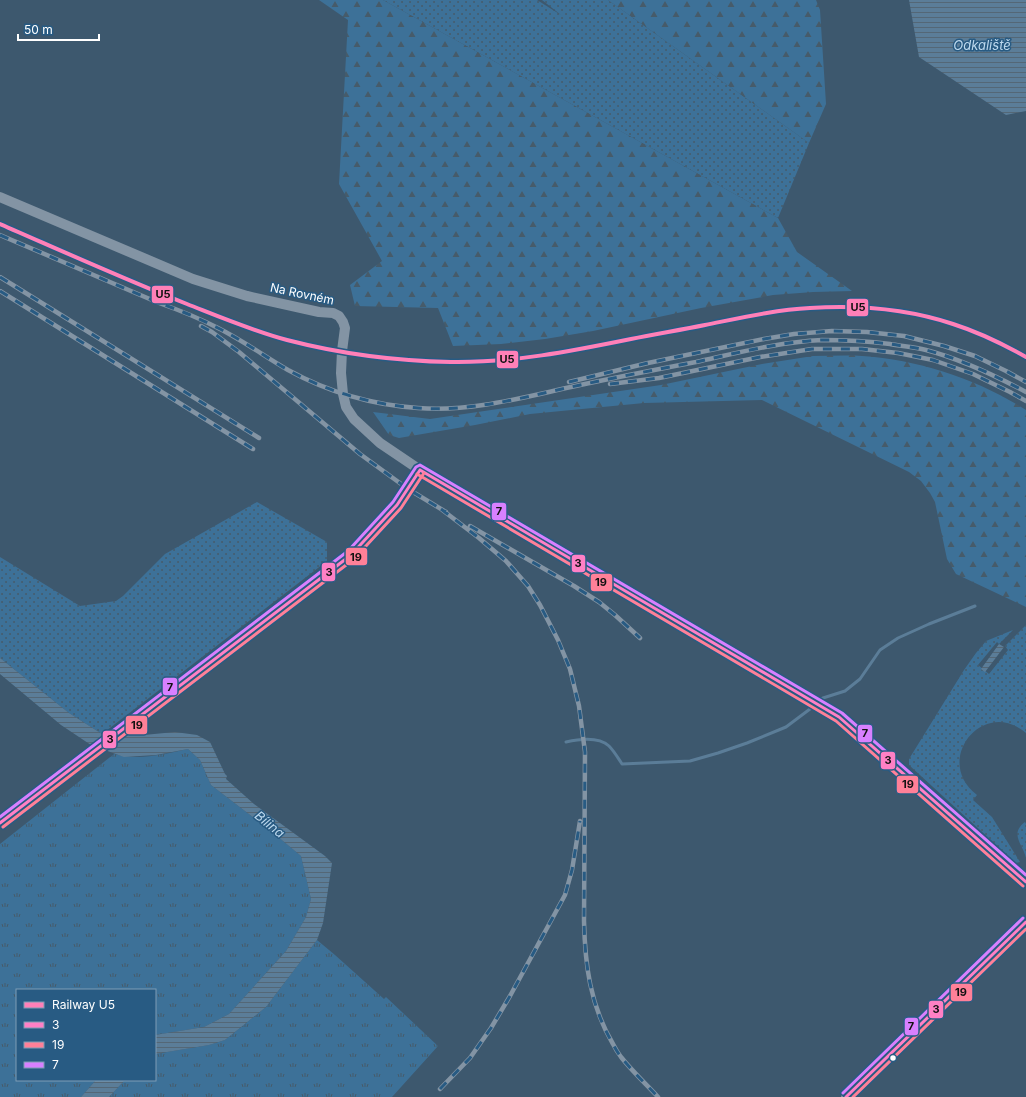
<svg xmlns="http://www.w3.org/2000/svg" width="1026" height="1097" font-family="Inter,sans-serif">
	<style>
		.grass { fill: url(#grass-dots) }
		.forest { fill: url(#forest-firs) }
		.park { fill: url(#park-tufts) }
		.water { fill: url(#water-rules) }
		.lines { fill: none; stroke-linecap: round; stroke-linejoin: round }
		.stream { stroke: #5b7d98; stroke-width: 3 }
		.street { stroke: #8394a4; stroke-width: 10 }
		.rail-casing { stroke: #8394a4; stroke-width: 4.5 }
		.rail { stroke: #285b83; stroke-width: 3; stroke-dasharray: 9; stroke-linecap: butt }
		.bus-1-casing { stroke: #285b83; stroke-width: 6 }
		.bus-2-casing { stroke: #285b83; stroke-width: 6 }
		.bus-3-casing { stroke: #285b83; stroke-width: 6 }
		.bus-1 { stroke: #ff80c5; stroke-width: 3 }
		.bus-2 { stroke: #ff8098; stroke-width: 3 }
		.bus-3 { stroke: #d880ff; stroke-width: 3 }
		.rail-1-casing { stroke: #285b83; stroke-width: 7 }
		.rail-1 { stroke: #ff80b8; stroke-width: 4 }
		.bus-dot { fill: #fff; stroke: #285b83; stroke-width: 1.5 }
		.labels { text-anchor: middle; stroke-width: 3; stroke-linejoin: round; paint-order: stroke }
		.street-label { font-size: 12px; fill: #fff; stroke: #285b83 }
		.water-label { font-size: 13px; font-style: italic; fill: #bdd9ee; stroke: #285b83 }
		.line-badge { stroke: #285b83; stroke-width: 1.5 }
		.pale-badge-label { font-size: 11px; text-anchor: middle; font-weight: bold; fill: #111 }
	</style>
	<defs>
		<pattern id="grass-dots" width="8" height="8" patternUnits="userSpaceOnUse"><rect width="8" height="8" fill="#3d7198"/><path d="M2 2h.1M6 6h.1" fill="none" stroke="#465b6a" stroke-width="1.8" stroke-linecap="round"/></pattern>
		<pattern id="forest-firs" width="22" height="20" patternUnits="userSpaceOnUse"><rect width="22" height="20" fill="#3d7198"/><path d="M5 1l3.5 6h-7zM16 11l3.5 6h-7z" fill="#465b6a"/></pattern>
		<pattern id="park-tufts" width="24" height="20" patternUnits="userSpaceOnUse"><rect width="24" height="20" fill="#3d7198"/><path d="M3 7l-1-3M5 7V3M7 7l1-3M15 17l-1-3M17 17v-4M19 17l1-3" fill="none" stroke="#465b6a"/></pattern>
		<pattern id="water-rules" width="6" height="5" patternUnits="userSpaceOnUse"><rect width="6" height="5" fill="#5b7d98"/><path d="M0 2.5h6" fill="none" stroke="#546776"/></pattern>
	</defs>
	<rect width="100%" height="100%" fill="#3d586e"/>
	<!-- grass -->
	<path class="grass" d="M383,0H537L561,15L542,0H608L809,143L778,218Z
		M257,502L327,542V561L102,734L69,713L0,658V557L80,606L116,601L123,596L165,554Z
		M1026,625V733C983,696 932,761 977,795L973,800L992,817L1020,862L1016,863L909,765V759L964,670L976,653L986,641L1013,630L999,644L997,642L978,665L989,674L1008,650L1005,646Z
		M1025,822L1026,824V858C1023,844 1009,834 1025,822Z"/>
	<!-- forest -->
	<path class="forest" d="M319,0H383L778,218L797,252L852,291L813,292L773,295L701,308L593,331L545,339L501,344L453,346L438,308L355,306L350,285L382,261L339,184L348,20Z
		M608,0H816L820,10L826,104L809,143Z
		M813,356C829,356 846,355 862,356C920,360 977,379 1026,410V607L956,574L947,559L935,502L930,493L921,481L909,472L762,400L644,403L530,414L475,425L399,438L389,435L373,412L430,419L661,385L762,364Z"/>
	<!-- park -->
	<path class="park" d="M188,749L200,760L211,785L271,831L301,856L311,899L306,917L286,951L229,1014L204,1027L155,1035V990H17V1080H96L81,1097H0V844L114,754C138,761 165,754 188,749Z
		M317,940L335,955L384,999L386,997L438,1046L392,1097H109L125,1080H155V1054L209,1045L225,1040L266,1007Z"/>
	<!-- water -->
	<path class="water" d="M909,0H1026V111L1006,115L919,57Z
		M999,644L1004,647L985,672L981,669Z
		M0,658L69,713L102,734L144,735L175,732L197,735L210,742L225,774L227,776L226,779L254,804L325,856L332,863L323,923L317,940L266,1007L225,1040L209,1045L155,1054V1035L204,1027L229,1014L286,951L306,917L311,899L301,856L271,831L211,785L200,760L188,749L156,755L124,757L91,745L61,725L0,674Z
		M96,1080H125L109,1097H81Z"/>
	<g class="lines">
		<!-- stream -->
		<path class="stream" d="M818,702L823,698L845,691L860,679L880,650L898,638L929,624L975,606
			M566,742C579,739 598,736 609,746C614,751 618,758 622,764L690,761L718,753L747,743L786,727L814,706"/>
		<!-- street -->
		<path class="street" d="M0,197L193,279L247,296L319,312L333,313L339,316L343,322L345,328L342,351L341,373L343,394L346,407L354,419L380,443L420,470L697,634L839,717L1026,882
			M0,823L351,555L397,505L420,470
			M846,1097L1026,922"/>
		<!-- rail casing -->
		<g class="rail-casing">
			<path id="rail" d="M0,235L159,303C179,310 199,318 218,328C242,340 264,356 288,370C328,392 373,405 418,408C470,412 521,398 571,387C612,378 654,370 696,362C737,353 779,342 822,340C845,340 867,341 890,344C901,346 914,347 926,350C961,359 994,375 1026,392
				M0,277L259,438
				M0,291L253,449
				M201,326L212,332L239,352L360,454L408,489L446,512
				M569,382L648,363L764,339L794,334L832,331L867,332L904,336L944,346L975,356L1006,371L1026,382
				M610,384L659,378L760,357L812,349H862L898,353L933,360L973,374L1010,392L1026,401
				M441,509L479,538L506,561L528,586L540,605L558,640L570,669L579,706L585,752L584,921C585,965 590,1005 613,1044C615,1048 618,1053 621,1057C632,1071 646,1084 658,1097
				M470,526L574,586L599,602L615,615L640,638
				M440,1089L470,1058L491,1028L510,996L565,895L572,870L580,821"/>
		</g>
		<!-- rail -->
		<use href="#rail" class="rail"/>
		<!-- bus-1 casing -->
		<g class="bus-1-casing">
			<path id="bus-1" d="M420,470L839,717L1026,882
				M0,823L351,555L397,505L420,470
				M846,1097L1026,922"/>
		</g>
		<!-- bus-2 casing -->
		<g class="bus-2-casing">
			<path id="bus-2" d="M417,474L836,721L1023,886
				M3,827L354,559L401,508L424,473
				M853,1097L1026,929"/>
		</g>
		<!-- bus-3 casing -->
		<g class="bus-3-casing">
			<path id="bus-3" d="M0,817L348,551L393,502L416,467L420,465L842,713L1026,875
				M843,1093L1023,918"/>
		</g>
		<!-- bus-1 -->
		<use href="#bus-1" class="bus-1"/>
		<!-- bus-2 -->
		<use href="#bus-2" class="bus-2"/>
		<!-- bus-3 -->
		<use href="#bus-3" class="bus-3"/>
		<!-- rail-1 casing -->
		<g class="rail-1-casing">
			<path id="rail-1" d="M0,224C62,251 124,279 187,304C220,317 253,331 287,340C341,354 396,361 451,362C512,363 572,351 631,339C656,334 680,330 705,325C740,318 774,310 810,308C857,305 908,309 953,324C978,332 1003,344 1026,357"/>
		</g>
		<!-- rail-1 -->
		<use href="#rail-1" class="rail-1"/>
	</g>
	<!-- markers -->
	<circle class="bus-dot" cx="893" cy="1058" r="3.5"/>
	<g class="labels">
		<!-- street labels -->
		<g class="street-label">
			<text transform="translate(302 294) rotate(12)" y="4">Na Rovném</text>
		</g>
		<!-- water labels -->
		<g class="water-label">
			<text x="982" y="50">Odkaliště</text>
			<text transform="translate(270 824) rotate(39)" y="5">Bílina</text>
		</g>
	</g>
	<g class="line-badge">
		<rect x="151" y="285" width="23" height="19" rx="4" fill="#ff80b8"/>
		<rect x="846" y="298" width="23" height="19" rx="4" fill="#ff80b8"/>
		<rect x="496" y="350" width="23" height="19" rx="4" fill="#ff80b8"/>
		<rect x="491" y="502" width="16" height="19" rx="4" fill="#d880ff"/>
		<rect x="345" y="547" width="23" height="19" rx="4" fill="#ff8098"/>
		<rect x="571" y="554" width="15" height="19" rx="4" fill="#ff80c5"/>
		<rect x="321" y="562" width="15" height="20" rx="4" fill="#ff80c5"/>
		<rect x="590" y="573" width="23" height="19" rx="4" fill="#ff8098"/>
		<rect x="162" y="677" width="16" height="19" rx="4" fill="#d880ff"/>
		<rect x="125" y="715" width="23" height="20" rx="4" fill="#ff8098"/>
		<rect x="857" y="724" width="16" height="19" rx="4" fill="#d880ff"/>
		<rect x="102" y="730" width="15" height="19" rx="4" fill="#ff80c5"/>
		<rect x="880" y="751" width="16" height="19" rx="4" fill="#ff80c5"/>
		<rect x="896" y="775" width="23" height="19" rx="4" fill="#ff8098"/>
		<rect x="950" y="983" width="23" height="19" rx="4" fill="#ff8098"/>
		<rect x="928" y="1000" width="16" height="19" rx="4" fill="#ff80c5"/>
		<rect x="904" y="1017" width="15" height="19" rx="4" fill="#d880ff"/>
	</g>
	<g class="pale-badge-label">
		<text x="163" y="298">U5</text>
		<text x="858" y="311">U5</text>
		<text x="507" y="363">U5</text>
		<text x="499" y="515">7</text>
		<text x="356" y="561">19</text>
		<text x="578" y="567">3</text>
		<text x="329" y="576">3</text>
		<text x="601" y="586">19</text>
		<text x="170" y="691">7</text>
		<text x="137" y="729">19</text>
		<text x="865" y="737">7</text>
		<text x="110" y="743">3</text>
		<text x="888" y="764">3</text>
		<text x="908" y="788">19</text>
		<text x="961" y="996">19</text>
		<text x="936" y="1013">3</text>
		<text x="911" y="1030">7</text>
	</g>
	<!-- legend -->
	<rect x="16" y="989" width="140" height="92" fill="#285b83" stroke="#7e9db5"/>
	<rect x="24" y="1002" width="20" height="6" fill="#ff80b8" stroke="#7e9db5"/>
	<text x="52" y="1009" font-size="12" fill="#ffffff">Railway U5</text>
	<rect x="24" y="1022" width="20" height="6" fill="#ff80c5" stroke="#7e9db5"/>
	<text x="52" y="1029" font-size="12" fill="#ffffff">3</text>
	<rect x="24" y="1042" width="20" height="6" fill="#ff8098" stroke="#7e9db5"/>
	<text x="52" y="1049" font-size="12" fill="#ffffff">19</text>
	<rect x="24" y="1062" width="20" height="6" fill="#d880ff" stroke="#7e9db5"/>
	<text x="52" y="1069" font-size="12" fill="#ffffff">7</text>
	<!-- scale -->
	<path d="M18 34v6h81v-6" fill="none" stroke="#ffffff" stroke-width="2"/>
	<text x="24" y="34" font-size="12" fill="#ffffff" stroke="#285b83" stroke-width="3" paint-order="stroke">50 m</text>
</svg>
